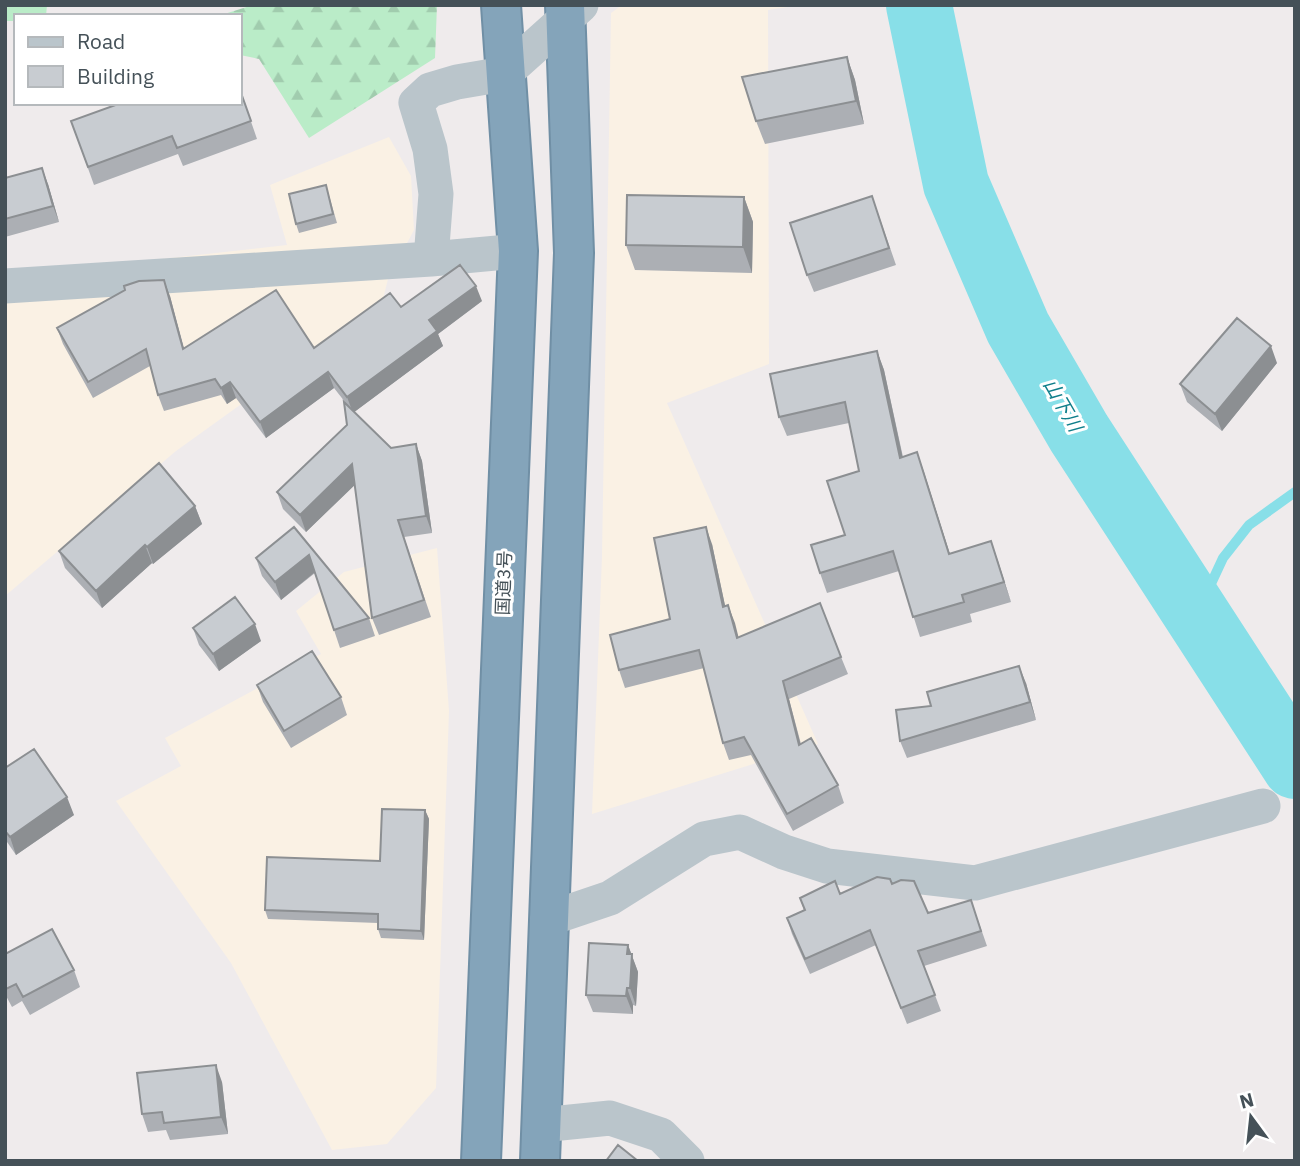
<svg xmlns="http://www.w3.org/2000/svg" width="1300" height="1166" font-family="'IBM Plex Sans','Noto Sans JP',sans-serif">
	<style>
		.commercial { fill: #faf1e4 }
		.grass { fill: #baecc8 }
		.forest { fill: url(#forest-firs) }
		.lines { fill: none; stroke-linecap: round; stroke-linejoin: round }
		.stream { stroke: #88dfe8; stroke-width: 10 }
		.river { stroke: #88dfe8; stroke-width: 66 }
		.highway-casing { stroke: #708fa5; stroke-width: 42 }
		.street { stroke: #bac5cb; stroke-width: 35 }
		.highway { stroke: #84a4ba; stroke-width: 38 }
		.wall { fill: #acafb4 }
		.shaded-wall { fill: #8c8f92 }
		.building { fill: #c8ccd1; stroke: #8c8f92; stroke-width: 2 }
		.labels { text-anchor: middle; stroke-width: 6; stroke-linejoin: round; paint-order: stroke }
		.street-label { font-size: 18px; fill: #455158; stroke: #fff }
		.water-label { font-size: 19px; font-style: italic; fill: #107f8b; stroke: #fff }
	</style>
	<defs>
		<pattern id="forest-firs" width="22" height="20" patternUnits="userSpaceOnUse" patternTransform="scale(1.75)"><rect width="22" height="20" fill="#baecc8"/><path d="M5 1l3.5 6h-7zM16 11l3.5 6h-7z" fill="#a1ccae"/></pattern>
	</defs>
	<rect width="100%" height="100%" fill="#efebec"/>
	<!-- commercial -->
	<path class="commercial" d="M622,5H801L768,10L769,364L667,403L818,744L592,814L602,556L611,13Z
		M389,137L411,176L414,230L388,279L382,303L176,451L5,596V295L81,268L287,245L270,185Z
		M437,548L449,711L436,1088L387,1144L332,1150L231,963L116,801L181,766L165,738L321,654L296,611L344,572Z"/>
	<!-- grass -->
	<path class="grass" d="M5,5H47L46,16H16V21H5Z"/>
	<!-- forest -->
	<path class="forest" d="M253,5H437L435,58L309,138L259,59L240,55V16H218Z"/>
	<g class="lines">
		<!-- stream -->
		<path class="stream" d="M1196,616L1223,558L1249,525L1295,492"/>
		<!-- river -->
		<path class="river" d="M919,5L956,184L1018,328L1079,433L1295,766"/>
		<!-- highway casing -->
		<g class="highway-casing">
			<path id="highway" d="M481,1161L518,251L501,5
				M540,1161L574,253L565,5"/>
		</g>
		<!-- street -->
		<path class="street" d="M431,259L436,194L430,149L416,103L430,90L457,82L504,74L581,5
			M5,286L431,259L518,251
			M548,919L610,898L704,839L740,832L784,852L827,866L975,883L1263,806
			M541,1125L610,1118L661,1135L687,1161"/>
		<!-- highway -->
		<use href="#highway" class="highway"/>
	</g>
	<!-- wall -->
	<path class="wall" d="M847,57L855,80L864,124L765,144L756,121Z
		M240,90L257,139L183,166L178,154L94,185L71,121Z
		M5,178L48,184L59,222L5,237Z
		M326,185L337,223L299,233L296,224Z
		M744,197L753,222L752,273L635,270L626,245Z
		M878,213L896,265L814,292L807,275Z
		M170,296L184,348H314L401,307L482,301L438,334L443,346L354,412L391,448L416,444L422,461L432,533L404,537L431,617L379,635L372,618L355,484L306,532L283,509L277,492L347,425L345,402L334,388L266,438L236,398L227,404L221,395L164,411L158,395L150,366L93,398L63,344L57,328Z
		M877,351L884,370L903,457L917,452L950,554L991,541L1011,602L970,614L972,622L920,637L899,571L827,593L820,573L845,535L859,471L849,423L787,436L779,417Z
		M1277,363L1222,431L1187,402L1180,384Z
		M195,506L202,524L153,564L152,563L102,608L65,568L59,551Z
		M294,527L369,618L375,636L340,648L315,573L281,600L262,576L256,558Z
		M712,544L725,606L728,605L738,637L841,657L848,674L789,699L801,744L838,785L844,803L793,831L751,755L729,760L723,743L704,668L625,688L619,670L670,619Z
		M193,628L261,641L219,671L199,645Z
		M1026,683L1036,720L907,758L900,741L931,706Z
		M257,685L341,697L347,715L291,748L263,702Z
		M5,768L74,815L16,855L5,839Z
		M425,810L429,819L424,940L381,938L378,929V923L268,919L265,910L380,861Z
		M892,884L928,913L971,900L987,946L924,966L941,1011L907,1024L876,945L810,974L792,934L787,918L804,910L800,898L840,894Z
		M628,945L638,972L636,1006L633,1005V1014L593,1012L586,995Z
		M5,954L74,970L80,987L30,1015L22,1001L12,1007L5,994Z
		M222,1082L228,1134L170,1140L166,1130L148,1132L142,1114Z"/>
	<!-- shaded-wall -->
	<path class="shaded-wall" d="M847,57L855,80L864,124L856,101Z
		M42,168L48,184L59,222L53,206Z
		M744,197L753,222L752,273L743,247Z
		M164,280L170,296L188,365L183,349Z
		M476,286L482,301L438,334L443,346L353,413L347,397L429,320Z
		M1271,346L1277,363L1222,431L1215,414Z
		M877,351L884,370L907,478L900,458Z
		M328,372L334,388L266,438L260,422Z
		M230,382L236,398L227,404L221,388Z
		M416,444L422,461L432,533L426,516Z
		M917,452L924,472L956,574L949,554Z
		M352,464L359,481L306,532L300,515Z
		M195,506L202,524L153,564L147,547Z
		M706,527L712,544L729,624L723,607Z
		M991,541L998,561L1011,602L1004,582Z
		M145,545L152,563L102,608L96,591Z
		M309,555L315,572L281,600L275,582Z
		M728,605L735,623L743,655L737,638Z
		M255,624L261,641L219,671L213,654Z
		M1019,666L1026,683L1036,720L1030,702Z
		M783,681L789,699L805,762L799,745Z
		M67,797L74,815L16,855L10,837Z
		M425,810L429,819L424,940L421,931Z
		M628,945L638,972L636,1006L630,988L627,954Z
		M627,988L633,1005V1014L626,996Z
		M216,1065L222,1082L228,1134L221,1117Z"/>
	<!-- building -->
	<path class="building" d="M847,57L856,101L756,121L742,77Z
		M240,90L251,121L177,148L172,136L88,167L71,121L121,103H240Z
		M42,168L53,206L5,219V178Z
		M326,185L333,214L296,224L289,194Z
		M627,195L744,197L743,247L626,245Z
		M872,196L889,248L807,275L790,223Z
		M460,265L476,286L429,320L437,331L347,397L328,372L260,422L230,382L221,388L215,379L158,395L146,349L88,382L57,328L125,290L124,286L139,281L164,280L183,349L276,290L314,348L390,293L401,307Z
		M1237,318L1271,346L1215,414L1180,384Z
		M877,351L900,458L917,452L949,554L991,541L1004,582L962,595L964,602L913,617L893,551L820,573L811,545L845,535L827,481L859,471L845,402L779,417L770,374Z
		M344,402L391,448L416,444L426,516L398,520L424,600L372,618L352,464L300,515L277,492L347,425Z
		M159,463L195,506L147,547L145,545L96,591L59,551Z
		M294,527L369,618L334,630L309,555L275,582L256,558Z
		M706,527L723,607L728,605L737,638L820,603L841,657L783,681L799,745L811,738L838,785L787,814L744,737L723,743L699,650L619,670L610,635L670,619L654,538Z
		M235,597L255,624L213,654L193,628Z
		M312,651L341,697L284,731L257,685Z
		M1019,666L1030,702L900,741L896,710L931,706L927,692Z
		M34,749L67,797L10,837L5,831V768Z
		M382,809L425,810L421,931L378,929V914L265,910L267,857L380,861Z
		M877,877L890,879L892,884L901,880L914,881L928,913L971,900L981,931L918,951L935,995L901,1008L870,930L805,959L787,918L805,910L800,898L835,881L840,894Z
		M52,929L74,970L23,997L16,984L6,989L5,954Z
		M589,943L628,945L627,954H632L630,988H627L626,996L586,995Z
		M216,1065L221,1117L164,1123L162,1112L142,1114L137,1073Z
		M618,1145L638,1161H606Z"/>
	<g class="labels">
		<!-- street labels -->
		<g class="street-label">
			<text transform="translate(504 583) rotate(-88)" y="6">国道3号</text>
		</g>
		<!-- water labels -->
		<g class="water-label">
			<text transform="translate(1063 405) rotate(60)" y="7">山下川</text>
		</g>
	</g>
	<!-- border -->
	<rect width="1300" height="1166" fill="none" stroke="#455158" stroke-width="14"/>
	<!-- legend -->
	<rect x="14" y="14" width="228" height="91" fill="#ffffff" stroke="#b5b9bc" stroke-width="2"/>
	<rect x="28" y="37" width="35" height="10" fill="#bac5cb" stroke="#b5b9bc" stroke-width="2"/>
	<text x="77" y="49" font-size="21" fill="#455158">Road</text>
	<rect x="28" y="66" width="35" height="21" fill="#c8ccd1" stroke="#b5b9bc" stroke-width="2"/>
	<text x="77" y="84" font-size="21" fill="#455158">Building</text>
	<!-- north arrow -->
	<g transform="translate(1251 1117) rotate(345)" stroke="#ffffff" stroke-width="5" paint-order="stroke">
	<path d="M0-5L12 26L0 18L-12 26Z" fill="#455158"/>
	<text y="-10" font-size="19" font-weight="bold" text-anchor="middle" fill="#455158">N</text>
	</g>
</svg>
